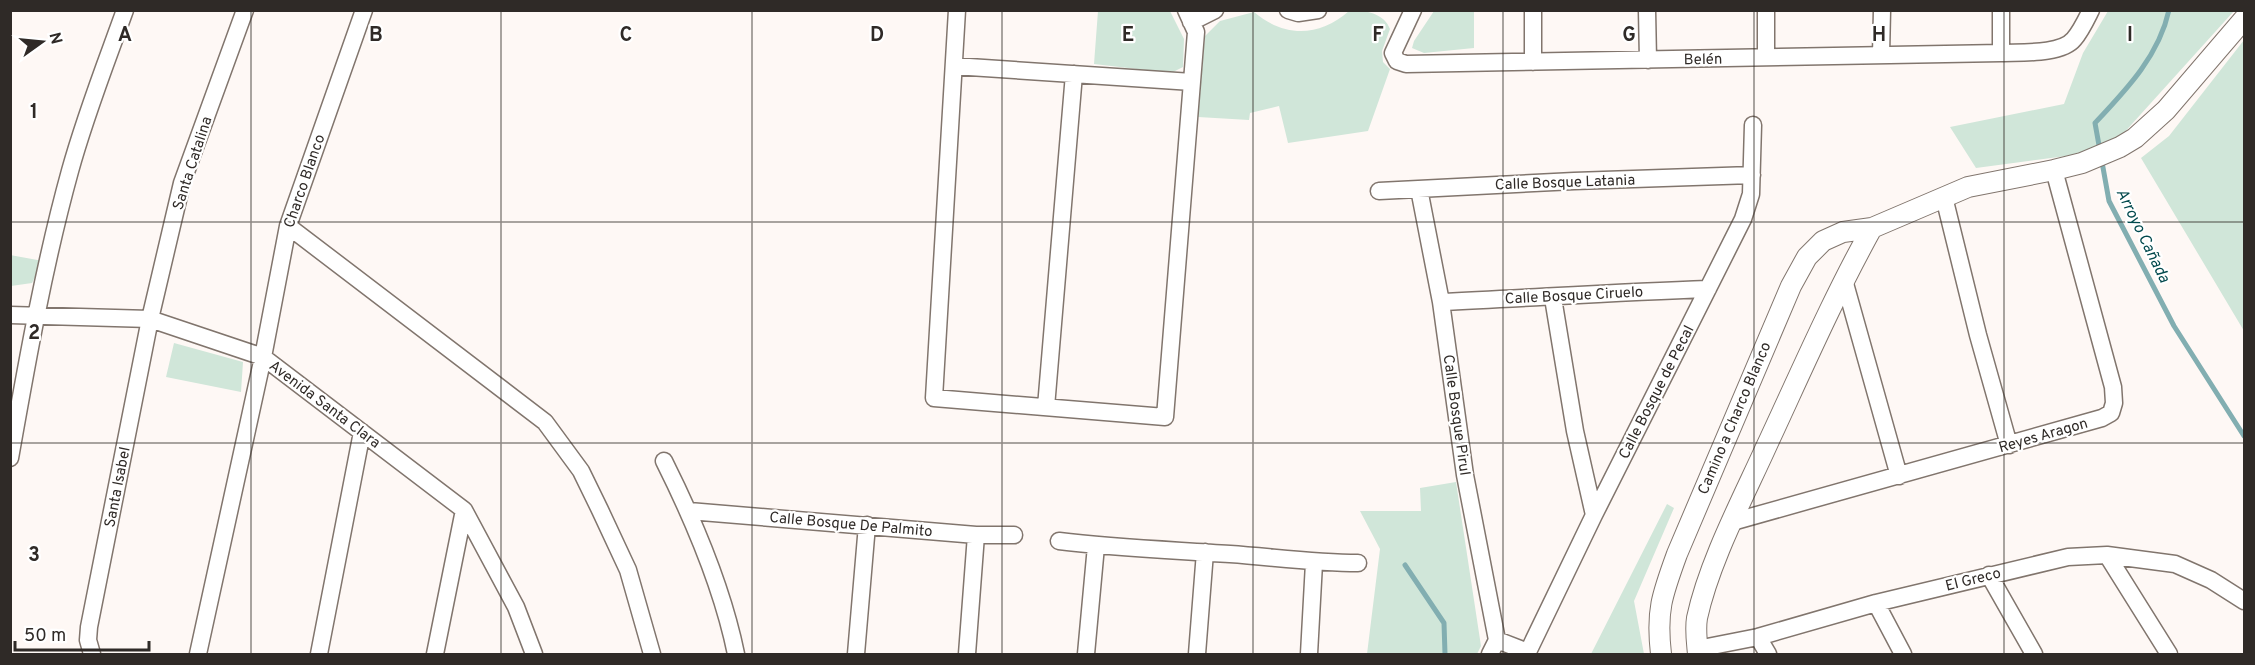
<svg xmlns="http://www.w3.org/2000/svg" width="2255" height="665" font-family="Overpass,sans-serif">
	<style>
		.green { fill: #d0e6d9 }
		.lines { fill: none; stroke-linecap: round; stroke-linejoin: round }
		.stream { stroke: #82aeb1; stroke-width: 5 }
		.minor-casing { stroke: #81756d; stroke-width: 19 }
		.tertiary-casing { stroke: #81756d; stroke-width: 22 }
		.minor { stroke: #fff; stroke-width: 16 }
		.tertiary { stroke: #fff; stroke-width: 20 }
		.grid { fill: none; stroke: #2f2a27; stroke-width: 1.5; stroke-opacity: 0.55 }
		.labels { text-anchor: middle; stroke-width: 4.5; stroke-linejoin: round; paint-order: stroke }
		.street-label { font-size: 15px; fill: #2f2a27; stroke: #fff }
		.water-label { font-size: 16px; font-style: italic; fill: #02494d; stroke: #fff }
		.grid-label { font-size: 20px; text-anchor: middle; font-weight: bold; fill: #2f2a27; stroke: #fff; stroke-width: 4.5; stroke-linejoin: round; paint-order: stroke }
	</style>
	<rect width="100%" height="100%" fill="#fef8f5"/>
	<!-- green -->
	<path class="green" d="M1098,11H1170L1184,39L1183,67L1171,73L1094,64Z
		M1349,11C1365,10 1384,13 1390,29L1382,51L1383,62L1390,69L1368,131L1288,143L1279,106L1250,113L1249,120L1198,117L1205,36L1220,21L1254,12C1285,38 1319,37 1349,11Z
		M1434,11H1474V48L1424,53L1412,48L1414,41Z
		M2108,11H2234L2122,135L2074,155L1976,168L1950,127L2064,104L2083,53Z
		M2244,40V331L2141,158L2169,136Z
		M10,255L43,261L32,283L11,286Z
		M174,343L243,362L241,392L166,377Z
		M1456,482L1481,646L1477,654H1367L1380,549L1360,511H1421L1420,488Z
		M1667,504L1674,508L1634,601L1644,654H1591Z"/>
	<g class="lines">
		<!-- stream -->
		<path class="stream" d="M2169,10C2159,56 2126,90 2095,123L2109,201L2174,326L2244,436
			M1405,565L1444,623L1445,654"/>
		<!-- minor casing -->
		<g class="minor-casing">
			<path id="minor" d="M957,10L934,398L1165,417L1196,32L1186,10
				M1288,10L1298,13L1318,10
				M1413,10L1393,53L1397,61L1406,64L2001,53C2020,52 2061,55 2074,39C2081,31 2086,20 2091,10
				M1533,10V62
				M1647,10L1648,60
				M1766,10V57
				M1191,22L1215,10
				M2001,53V10
				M1881,55L1882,10
				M954,66L1192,82
				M1419,189L1441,302L1465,475L1497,640
				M1379,191L1574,181L1752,175
				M1944,197L1978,335L2009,445
				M288,226L545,422L581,471L600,510L628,570L652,654
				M1844,280L1899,476
				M1553,298L1575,431L1594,515
				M1441,302C1530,298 1619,292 1708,289
				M10,315L150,319L263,357L464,510L516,607L534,654
				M1046,407L1074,74
				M10,458C27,362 44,265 70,171C85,116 106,63 125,10
				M664,461C693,519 723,590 736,654
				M689,511L976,535H1014
				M1732,522L2102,418L2111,413L2114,403L2113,387L2054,170
				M1059,541C1116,548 1173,550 1230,554C1273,557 1315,563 1358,563
				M2107,555L2169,654
				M1989,575L2034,654
				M1876,603L1903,654
				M1758,637L1768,654
				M1497,640L1528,652
				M1697,649L1758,637L1876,603L2068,557L2107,555L2175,564L2211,580L2244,601
				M92,654L88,640L89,627L150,319L182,183L245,10
				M198,654L263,357L288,226L364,10
				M319,654L362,432
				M435,654L464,510
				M856,654L867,525
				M967,654L976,535
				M1086,654L1096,546
				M1197,654L1205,552
				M1309,654L1314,563
				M1490,654L1497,640
				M1527,654L1594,515L1743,219L1751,194L1753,125"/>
		</g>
		<!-- tertiary casing -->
		<g class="tertiary-casing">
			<path id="tertiary" d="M1661,654C1656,611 1662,595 1677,554L1791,286L1807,257L1823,241L1843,232L1872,228L1968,187L2054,170L2082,163L2120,147L2135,138L2166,110L2244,19
				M1698,654C1697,643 1695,630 1697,618C1709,562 1743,498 1767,445C1801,372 1833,298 1872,228"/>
		</g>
		<!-- minor -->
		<use href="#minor" class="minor"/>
		<!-- tertiary -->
		<use href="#tertiary" class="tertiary"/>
	</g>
	<!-- grid -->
	<path class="grid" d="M251,10V654M501,10V654M752,10V654M1002,10V654M1253,10V654M1503,10V654M1754,10V654M2004,10V654M10,222H2244M10,443H2244"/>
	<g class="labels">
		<!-- street labels -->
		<g class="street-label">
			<text transform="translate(1703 59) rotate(-1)" y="5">Belén</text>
			<text transform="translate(192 163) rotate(-72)" y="5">Santa Catalina</text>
			<text transform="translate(304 181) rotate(-71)" y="5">Charco Blanco</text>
			<text transform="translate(1565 182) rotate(-2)" y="5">Calle Bosque Latania</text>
			<text transform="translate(1574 295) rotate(-3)" y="5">Calle Bosque Ciruelo</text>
			<text transform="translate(1656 392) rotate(-63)" y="5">Calle Bosque de Pecal</text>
			<text transform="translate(325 404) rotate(37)" y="5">Avenida Santa Clara</text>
			<text transform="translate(1457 415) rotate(82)" y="5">Calle Bosque Pirul</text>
			<text transform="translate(1734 418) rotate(-67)" y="5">Camino a Charco Blanco</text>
			<text transform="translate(2043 435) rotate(-16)" y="5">Reyes Aragon</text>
			<text transform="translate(117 487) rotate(-79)" y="5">Santa Isabel</text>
			<text transform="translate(851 524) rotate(5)" y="5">Calle Bosque De Palmito</text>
			<text transform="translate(1973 579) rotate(-14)" y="5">El Greco</text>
		</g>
		<!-- water labels -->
		<g class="water-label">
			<text transform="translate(2144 235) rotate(64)" y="6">Arroyo Cañada</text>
		</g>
	</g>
	<g class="grid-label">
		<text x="125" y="41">A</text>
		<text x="376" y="41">B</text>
		<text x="626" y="41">C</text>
		<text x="877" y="41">D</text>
		<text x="1128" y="41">E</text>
		<text x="1378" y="41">F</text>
		<text x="1629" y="41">G</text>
		<text x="1879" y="41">H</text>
		<text x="2130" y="41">I</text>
		<text x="34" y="118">1</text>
		<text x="34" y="339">2</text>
		<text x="34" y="561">3</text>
	</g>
	<!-- border -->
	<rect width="2255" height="665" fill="none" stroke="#2f2a27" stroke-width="24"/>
	<!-- north arrow -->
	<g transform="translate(42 42) rotate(75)" stroke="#ffffff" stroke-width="4.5" paint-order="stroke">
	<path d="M0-4.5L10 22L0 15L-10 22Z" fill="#2f2a27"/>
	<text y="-9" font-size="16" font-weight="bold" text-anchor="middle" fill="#2f2a27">N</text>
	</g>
	<!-- scale -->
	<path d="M15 641v9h134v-9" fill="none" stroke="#2f2a27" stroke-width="3"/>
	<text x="24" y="641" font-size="18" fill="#2f2a27" stroke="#ffffff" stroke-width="4.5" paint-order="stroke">50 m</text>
</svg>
